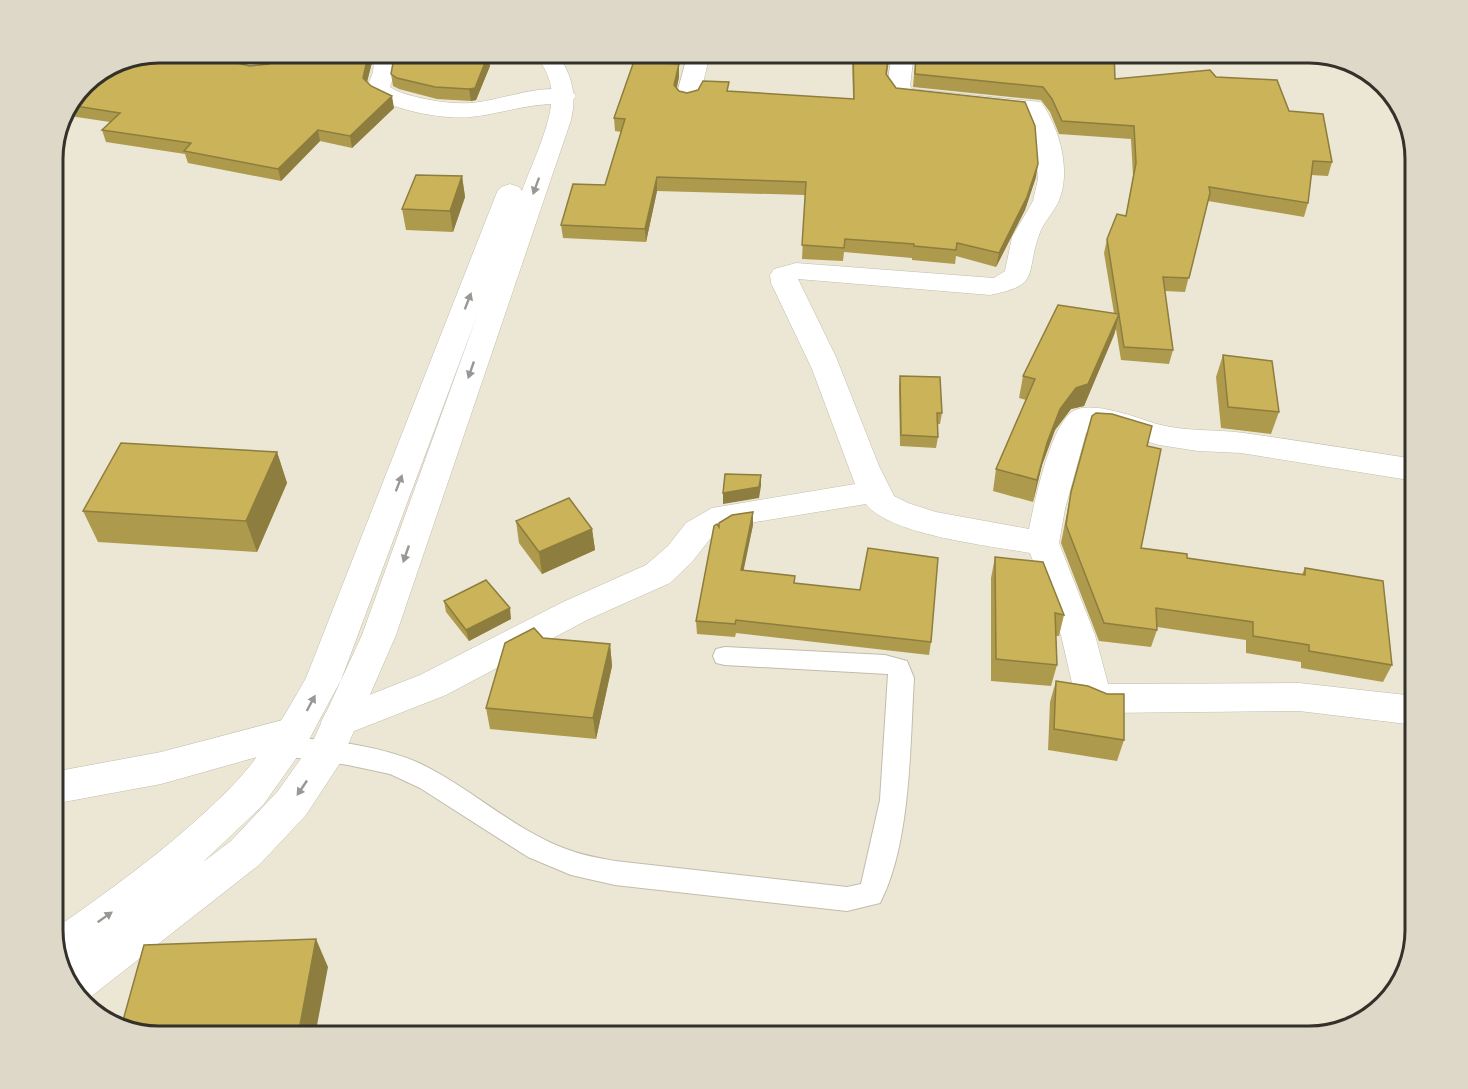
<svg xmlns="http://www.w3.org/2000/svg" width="1468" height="1089" font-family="Roboto,sans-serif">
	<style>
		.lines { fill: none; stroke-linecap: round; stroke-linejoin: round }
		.service-casing { stroke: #c1bcab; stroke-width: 2 }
		.minor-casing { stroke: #c1bcab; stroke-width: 1 }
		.tertiary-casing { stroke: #c1bcab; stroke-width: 1 }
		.service { fill: #fff; fill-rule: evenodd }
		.minor { fill: #fff; fill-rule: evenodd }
		.tertiary { fill: #fff; fill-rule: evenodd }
		.wall { fill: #ae9a4c }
		.shaded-wall { fill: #8d7d3e }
		.building { fill: #cab358; stroke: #8d7d3e; stroke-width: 1.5 }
		.oneway { fill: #999894 }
		.rim { fill: none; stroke: #33312a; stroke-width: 3 }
	</style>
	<rect width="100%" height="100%" fill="#ece7d5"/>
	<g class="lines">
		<!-- service casing -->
		<g class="service-casing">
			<path id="service" d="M725,647L885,655L907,661L914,678C910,744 911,844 880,903L847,911L615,885L571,875L528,857L420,788L390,774L348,765L284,756L275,753L271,746L275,739L284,736C329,741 376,744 419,763C470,787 512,829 566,849C581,855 599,858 615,861L847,887L861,884L880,800L888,674L725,665L716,663L713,656L716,649Z"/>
		</g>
		<!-- minor casing -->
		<g class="minor-casing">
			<path id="minor" d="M367,53H391L396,59L395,72L390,87C401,94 412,96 425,99C440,102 456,104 471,103C504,100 540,83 572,91L576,96L572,101C559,104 544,104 531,106C511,109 491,115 471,117C445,120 382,110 367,88L373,72L374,61Z
				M688,53H710L700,97L696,102L688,104L680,102L676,97Z
				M892,53H914L910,86L912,89L1041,102C1060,129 1072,172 1058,203C1052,214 1043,223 1039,235C1025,275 1041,285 990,295L798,279L836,357L879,466L894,496L908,503L936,512L1029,529C1034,503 1051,424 1073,411C1093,400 1137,418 1157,424C1186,432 1215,429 1244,433C1301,441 1358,450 1415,459V481L1241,453L1198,451L1159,445L1108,430L1091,429L1086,433L1065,509L1059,543L1095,635L1108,684L1299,683L1415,696V725L1299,711L1101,713L1088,709L1079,702L1074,692L1061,635L1030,553C992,546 889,535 866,504L731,526L710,539L692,562L670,583L587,620L446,695L339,737L326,732L321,722L326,712L420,675L563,602L646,565L668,546L686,523L712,508L855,484L812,369L771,283L770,275L774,269L796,263L994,278L1005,271L1012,237L1033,201L1038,179L1035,139L1025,113L897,100L887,87Z
				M294,717L307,721L313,732L307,743L161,784L53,804V772L161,752Z"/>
		</g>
		<!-- tertiary casing -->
		<g class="tertiary-casing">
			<path id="tertiary" d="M535,53H557C572,76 577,93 571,120L396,635L340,763L306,815L259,865L84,1002L67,983L53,930C116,886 180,840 234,784C263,754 286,713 306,678L497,192L501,187L510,184L519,187L522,191C532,163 556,116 551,87C549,74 542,64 535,53ZM478,313L362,635L312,743L278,791L231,841L203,862L263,805L307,743L341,680Z"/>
		</g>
		<!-- service -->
		<use href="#service" class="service"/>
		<!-- minor -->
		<use href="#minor" class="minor"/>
		<!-- tertiary -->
		<use href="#tertiary" class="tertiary"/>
	</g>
	<!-- wall -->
	<path class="wall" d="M223,52H272L259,59Z
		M393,52H483L482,55L490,66L476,100L471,101L437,99L399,89L393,86L391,74L395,54Z
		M852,52H892L890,53L887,75L896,88L1036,177L1025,210L996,267L956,256L955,264L912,260V258L844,252L843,261L802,259L805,195L657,191L646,242L563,238L561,225L605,185L621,132L615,131L614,118L679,64V77L677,88L679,91L687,93L729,91L853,99Z
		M916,52H1114L1115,79L1216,77L1289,111L1332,162L1328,176L1311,175L1308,203L1304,217L1208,201L1185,292L1165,291L1173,350L1169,364L1121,360L1116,329L1114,335L1084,406L1071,409L1055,430L1042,465L1033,502L993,491L996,469L1026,400L1019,398L1023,376L1114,313L1104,253L1107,239L1126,215L1133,176L1131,139L1059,134L1050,112L1041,100L913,87Z
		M372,62L367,82L394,108L352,148L320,141L281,181L188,163L185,154L106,142L102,130L110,122L63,115L64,112L89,79L250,66Z
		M462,176L465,197L453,232L406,230L402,209Z
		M1223,355L1279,412L1271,434L1221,428L1216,377Z
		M900,376L942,413L940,424H938V437L936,448L900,446L899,387Z
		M1147,446L1141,548L1187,558L1302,574L1305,568L1392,665L1383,682L1301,668V662L1246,653V640L1157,627V630L1151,647L1099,641L1061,543L1071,492Z
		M277,452L287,483L257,552L98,542L83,511Z
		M516,521L592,529L595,550L542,574L519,543Z
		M753,525L743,570L795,576L794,583L931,642L929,655L736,633L735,637L697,634L696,621Z
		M995,557L1064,615L1059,636H1056L1057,665L1051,686L991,681V578Z
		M444,601L511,619L469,641L446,612Z
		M543,638L610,644L612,666L596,739L490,729L486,708Z
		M1056,681L1124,740L1117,761L1048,750L1050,702Z"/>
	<!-- shaded-wall -->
	<path class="shaded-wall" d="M258,52H272L259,59Z
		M369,52H370L372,62L365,90L363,78Z
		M476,52H483L476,66L475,54Z
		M488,55L490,66L476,100L471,101L469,89Z
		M679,64V77L674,98V85Z
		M392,96L394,108L352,148L350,136Z
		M318,130L320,141L281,181L278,169Z
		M1038,164L1036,177L1025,210L996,267L999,253Z
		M462,176L465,197L453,232L450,211Z
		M657,177V191L646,242L645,229Z
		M1119,314L1114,335L1084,406L1071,409L1055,430L1042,465L1033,502L1037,480L1047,443L1060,409L1076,388Z
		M277,452L287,483L257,552L246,521Z
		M761,475V486L759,498L723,504V493Z
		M753,512V525L741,583V570Z
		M592,529L595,550L542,574L539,552Z
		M510,608L511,619L469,641L466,630Z
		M610,644L612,666L596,739L593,718Z
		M316,939L328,967L315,1036H298Z"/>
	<!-- building -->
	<path class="building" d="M159,52H189L250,66L269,64L290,52H369L363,78L371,86L392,96L350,136L318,130L278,169L184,151L191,143L102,130L120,113L69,105L89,79Z
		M395,52H476L475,54L488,55L475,88L469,89L435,87L397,78L391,74Z
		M853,52H889L886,74L896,88L1025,102L1035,126L1038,164L1027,197L999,253L957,243L956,250L914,246V244L845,239L844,248L802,245L806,182L657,177L645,229L561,225L573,184L605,185L625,119L614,118L634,61L679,64L674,85L679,91L687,93L698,90L703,81L729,82L727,91L854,99Z
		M916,52H1114L1115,79L1210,70L1216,77L1277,80L1289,111L1323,114L1332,162L1313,161L1308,203L1209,187L1210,193L1189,278L1163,277L1173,350L1124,347L1107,239L1117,214L1126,216L1136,163L1134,126L1062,121L1052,99L1043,87L915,74Z
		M416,175L462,176L450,211L402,209Z
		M1058,305L1119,314L1088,384L1076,388L1060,409L1047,443L1037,480L996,469L1035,379L1023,376Z
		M1223,355L1272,361L1279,412L1228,407Z
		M900,376L940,377L942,413H937L938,437L901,435Z
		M1096,413L1112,414L1152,426L1147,446L1161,449L1141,548L1187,554V558L1305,575V568L1383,581L1392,665L1309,651V645L1253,636V622L1156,608L1157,630L1104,623L1066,525L1071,492L1092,416Z
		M121,443L277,452L246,521L83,511Z
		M725,474L761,475L759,487L723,493Z
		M569,498L592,529L539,552L516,521Z
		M753,512L741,570L795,576L794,583L860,590L868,548L938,558L931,642L736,620L735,624L696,621L714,526L717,524L719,527V523L732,515Z
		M995,557L1043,562L1064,615L1055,613L1057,665L996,659Z
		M486,580L510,608L466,630L444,601Z
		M534,628L543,638L610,644L593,718L486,708L505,643Z
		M1056,681L1088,686L1107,694H1124V740L1054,729Z
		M316,939L298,1036H159L122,1024L144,945Z"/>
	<!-- one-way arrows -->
	<defs><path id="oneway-solid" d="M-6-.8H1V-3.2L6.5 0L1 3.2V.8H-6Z" transform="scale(1.5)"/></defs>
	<g class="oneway">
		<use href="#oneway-solid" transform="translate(536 186) rotate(110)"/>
		<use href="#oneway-solid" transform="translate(468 301) rotate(-69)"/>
		<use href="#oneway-solid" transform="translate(471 370) rotate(109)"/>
		<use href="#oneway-solid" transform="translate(399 483) rotate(-69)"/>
		<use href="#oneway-solid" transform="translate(406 554) rotate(109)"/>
		<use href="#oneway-solid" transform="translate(311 703) rotate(-62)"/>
		<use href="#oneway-solid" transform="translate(302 788) rotate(124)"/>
		<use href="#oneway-solid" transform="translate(105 917) rotate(-35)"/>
	</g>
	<!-- crop -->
	<path d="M0 0H1468V1089H0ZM159 63H1309A96 96 0 0 1 1405 159V930A96 96 0 0 1 1309 1026H159A96 96 0 0 1 63 930V159A96 96 0 0 1 159 63Z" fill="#ddd8c7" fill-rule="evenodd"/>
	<path class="rim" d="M159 63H1309A96 96 0 0 1 1405 159V930A96 96 0 0 1 1309 1026H159A96 96 0 0 1 63 930V159A96 96 0 0 1 159 63Z"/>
</svg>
